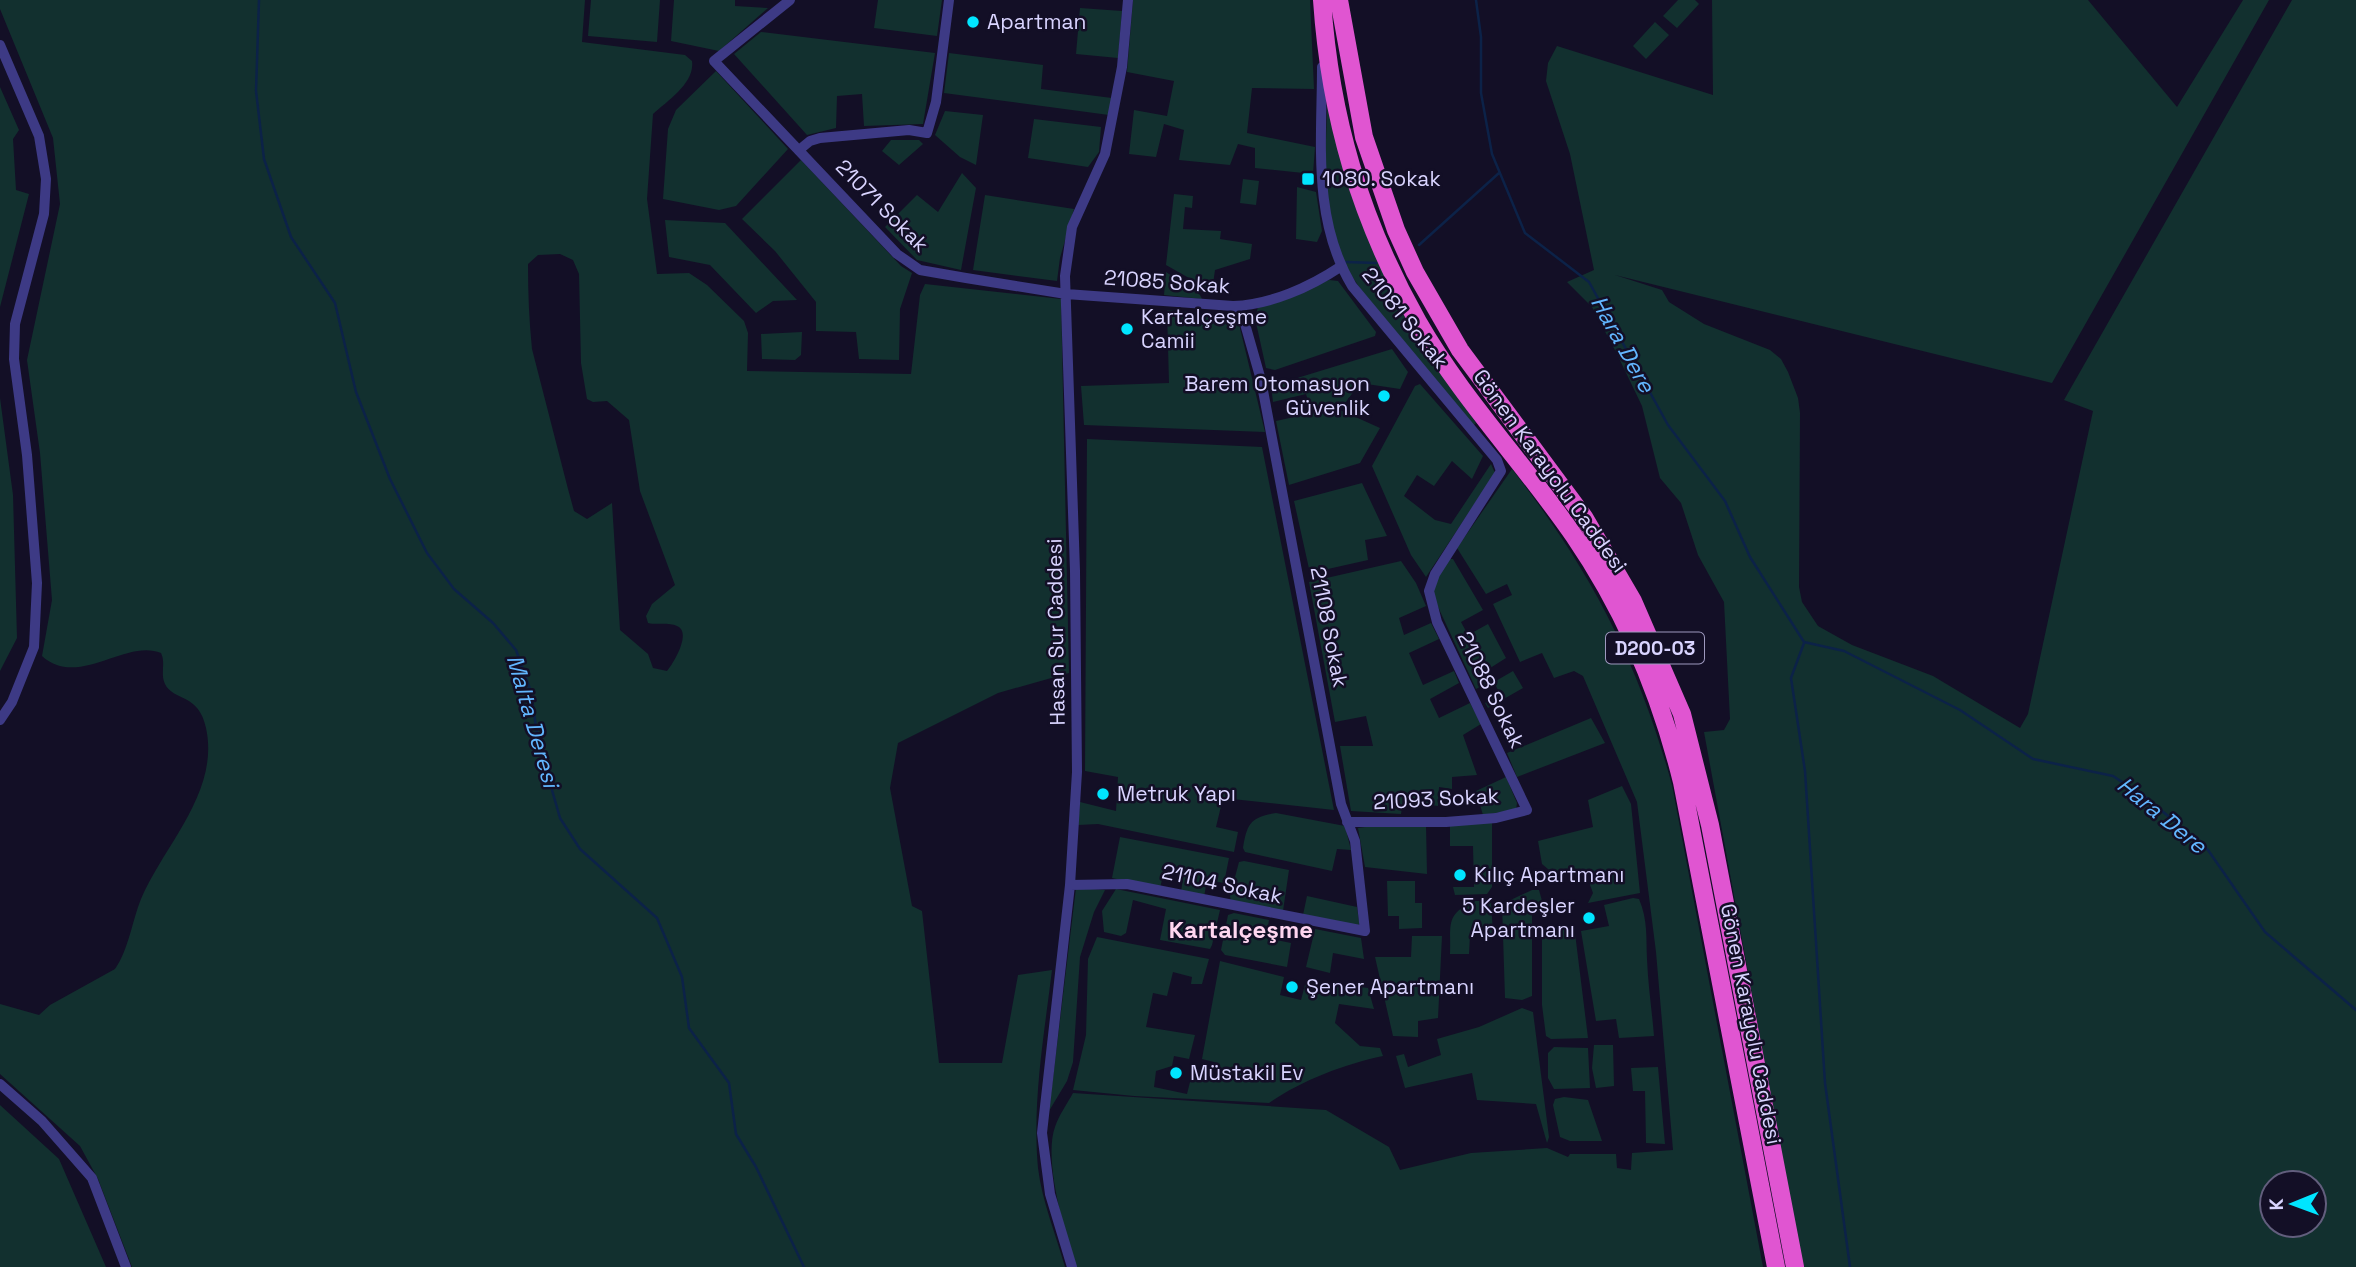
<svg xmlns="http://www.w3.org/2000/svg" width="2356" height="1267" font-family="'Space Grotesk',sans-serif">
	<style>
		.green { fill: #12302f; fill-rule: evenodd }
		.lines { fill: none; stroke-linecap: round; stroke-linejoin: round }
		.stream { stroke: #0c2248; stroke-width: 2.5 }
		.minor { stroke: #3d3a85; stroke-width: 10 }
		.trunk { stroke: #e055d1; stroke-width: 18 }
		.poi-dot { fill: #00e5ff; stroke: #130f26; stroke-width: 2.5 }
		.labels { text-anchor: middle; stroke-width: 5; stroke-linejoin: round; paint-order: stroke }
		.shield { fill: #130f26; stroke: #9e99be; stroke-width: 2 }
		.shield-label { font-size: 19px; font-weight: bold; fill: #d9d4ff }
		.poi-label { font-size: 21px; fill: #d9d4ff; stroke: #130f26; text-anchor: start }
		.street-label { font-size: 21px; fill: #d9d4ff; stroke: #130f26 }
		.water-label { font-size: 23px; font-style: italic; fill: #62b6ff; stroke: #130f26 }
		.quarter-label { font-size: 24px; font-weight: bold; fill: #ffd6f0; stroke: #130f26 }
	</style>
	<rect width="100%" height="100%" fill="#130f26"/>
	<!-- green -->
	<path class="green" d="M0,0H585L582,42L685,55L692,61C695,83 668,100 653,114L647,199L657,274L689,273L707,285L744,321L748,333L747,371L911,374L920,295L925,284L1061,299L1069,673L998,693L898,743L890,788L912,906L922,911L939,1063H1002L1018,975L1052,970C1044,1036 1032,1102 1038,1168C1042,1201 1056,1235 1065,1267H132L98,1179L80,1146L0,1074V1004L39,1015L50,1005L115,969C129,949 132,921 141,899C164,845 220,792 206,728C199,693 173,701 165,684C160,674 166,663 161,653C126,638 78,689 42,656L52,600L40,453L27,360L60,204L53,138L0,9ZM560,254L573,260L579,274L581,363L587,399L593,402L607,401L629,420L640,491L675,585L652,604L646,616L648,623C657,625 669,622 677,626C692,632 674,663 667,671L653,668L648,654L620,630L612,503L587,519L574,511L568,489L532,349C529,320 528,293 528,264L538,255Z
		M591,0H660L657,42L588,36Z
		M674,0H735V6L768,8L719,51L671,41Z
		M878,0H942L937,36L874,28Z
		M1133,0H1310L1314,89L1252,88L1247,133L1315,147L1313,174L1255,168V148L1238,144L1230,165L1179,160L1184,130L1164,124L1156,157L1129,154L1134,110L1167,116L1174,81L1127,72Z
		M1678,0H1695L1699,4L1677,28L1663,16Z
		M1712,0H2088L2177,107L2243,0H2269L2052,383L1615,275L1662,290L1669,302L1704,324L1770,350L1781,359L1788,372L1798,398L1800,413L1799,587L1802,602L1818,626L1852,645L1933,676L2020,728L2028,714L2093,411L2064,400L2292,0H2356V1267H1802L1704,732L1724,730L1730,719L1724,602L1698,555L1681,503L1660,478L1642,406L1617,354L1592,307L1567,282L1594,270L1570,154L1546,81L1548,63L1557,46L1713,95ZM2272,1183H2314V1225H2272Z
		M1080,8L1122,11L1118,58L1076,54Z
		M1655,22L1669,35L1646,59L1633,46Z
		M761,32L935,53L923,124L864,126L862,94L837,96L836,128L807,135L734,54Z
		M949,53L1043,65L1041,89L1112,98L1109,115L944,93Z
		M716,71L788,149L736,206L719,210L663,199L668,129L676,110Z
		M0,87L19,130L13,139L16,190L29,194L0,307Z
		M1327,100L1411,324L1476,423L1473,426C1434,378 1347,290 1332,233C1321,191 1327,143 1327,100Z
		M945,111L983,115L976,165L960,157L935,135Z
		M1034,119L1101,127L1099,152L1088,167L1028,158Z
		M891,140H919L923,144L899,165L882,151Z
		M801,160L901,266L912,273L900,309L899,360L859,359L856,332L816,331V302L775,251L742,219Z
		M962,173L976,188L961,270L917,260L885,227L917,195L938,212Z
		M1243,179L1259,181L1256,205L1240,203Z
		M1297,187L1316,192L1322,231L1317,242L1296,239Z
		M1174,194L1193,196L1192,208L1185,207L1183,229L1221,231L1220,239L1252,244L1250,259L1215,270L1212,291L1166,265Z
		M985,195L1074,209L1060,258L1057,281L973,270Z
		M665,220L725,223L797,300L773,301L756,313L710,265L669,257Z
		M1166,272L1200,295L1202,299L1164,295Z
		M1329,280L1338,281L1376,332L1375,336L1275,370L1266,368L1255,318L1258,307Z
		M1167,310L1228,315L1239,324L1265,432L1084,425L1081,386L1169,383Z
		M802,332L801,355L795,360L762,359L761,334Z
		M1392,349L1408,372L1400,389L1360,383L1340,410L1380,428L1360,463L1289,485L1276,421L1312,413L1306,394L1273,402L1271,386Z
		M1420,384L1483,456L1472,479L1452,461L1434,486L1417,475L1404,496L1435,520L1451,524L1491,464L1495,473L1426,577L1411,555L1372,466L1415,386Z
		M0,398L13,495L17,638L0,671Z
		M1087,439L1262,447L1334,810L1223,798L1216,827L1238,832L1234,852L1098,824L1078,825L1080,802L1116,811L1118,777L1085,771Z
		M1512,469C1591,571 1638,661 1672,785L1763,1267H1076C1065,1234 1043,1160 1055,1127C1059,1115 1067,1104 1073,1093L1326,1110L1389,1147L1400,1170L1471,1153L1547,1148L1568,1157L1570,1154H1616L1617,1168L1631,1170L1632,1153L1673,1150L1656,952L1637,802L1583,676L1574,671L1554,678L1542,653L1520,662L1493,604L1512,595L1507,584L1486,594L1457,548Z
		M1362,483L1387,536L1365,540L1368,560L1310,573L1294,501Z
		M1448,559H1453L1483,610L1461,622L1468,635L1488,624L1506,658L1487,670L1493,680L1476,689L1433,596L1435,583Z
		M1401,561L1416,583L1426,606L1399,618L1404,635L1431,623L1439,639L1409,653L1423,685L1454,671L1459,683L1430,699L1439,718L1470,703L1481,724L1463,735L1477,775L1452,777V789L1439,787L1438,806L1403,801L1401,814L1351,811L1340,746H1373L1366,716L1335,722L1309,582Z
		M1513,671L1523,688L1488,708L1485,703L1500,694L1494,682Z
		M1591,718L1605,743L1517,777L1507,753Z
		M1506,777L1517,803L1516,810L1483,815L1476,791Z
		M1622,786L1631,804L1640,893L1588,903L1593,893L1586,874L1578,872L1555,875L1542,864L1538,841L1593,827L1588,800Z
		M1276,813L1345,826L1351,850L1337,849L1332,871L1245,852L1243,848C1247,824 1250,817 1276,813Z
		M1492,822V887L1487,894L1455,895L1453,887H1474L1473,846H1450V824Z
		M1387,824L1426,825L1427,874L1365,867L1358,828Z
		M1120,837L1229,858L1224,883L1207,880L1204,897L1181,892L1184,871L1165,867L1160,888L1112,878Z
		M1244,861L1289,870L1283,911L1231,902L1230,896L1239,862Z
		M1387,881H1415V903H1422V928L1399,929V916H1388Z
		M1076,888L1105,890L1094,912L1080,957L1073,1062L1067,1081L1049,1111Z
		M1116,889L1220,910L1212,945L1210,949L1160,940L1166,909L1133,900L1126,933L1121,936L1104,932L1102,911Z
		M1532,890H1539L1544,908L1532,914V996L1522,1000L1505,998L1502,904Z
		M1307,896L1357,907L1360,928L1303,915Z
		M1633,898L1639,899C1648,920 1646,938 1647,959C1648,985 1652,1011 1654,1036L1619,1038L1616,1019L1596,1021L1581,931L1609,926L1604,905Z
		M1475,901H1491L1493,934L1470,935L1469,954H1450C1451,924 1445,914 1475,901Z
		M1234,913L1269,920L1266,938L1291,943L1287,967L1225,955L1221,950L1228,915Z
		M1574,925L1588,1038L1551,1039L1546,1036L1542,1005V931Z
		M1315,929L1361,938L1364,959L1333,953L1330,973L1306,967Z
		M1412,936H1442L1438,1018L1418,1021V1037L1393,1036L1375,957H1411Z
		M1097,937L1209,959L1202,984H1191L1192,977L1173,972L1167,996L1153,993L1146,1027L1195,1035L1189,1059L1174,1056L1172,1066L1156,1071L1154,1087L1187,1094L1191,1078L1214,1082L1218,1063L1202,1059L1220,961L1284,977L1280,995L1301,1000L1306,981L1368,988L1374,1009L1339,1004L1335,1023L1360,1046L1380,1048L1383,1056C1345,1064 1302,1080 1269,1103L1134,1096L1073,1090L1086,1035L1088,959Z
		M1522,1008L1533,1012L1549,1137L1547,1143L1536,1104L1477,1100L1472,1073L1405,1088L1396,1056L1404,1054L1408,1067L1441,1055L1437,1039L1479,1027Z
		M1594,1045H1613L1614,1086L1596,1088L1592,1068Z
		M1554,1047L1588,1048L1590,1088L1554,1089L1548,1078V1053Z
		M1658,1067L1665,1144L1646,1143L1645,1091H1633L1631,1068Z
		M1564,1097L1588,1100L1602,1141H1570L1560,1137L1553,1105L1555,1099Z
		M0,1105L59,1159L106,1267H0Z"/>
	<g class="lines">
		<!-- stream -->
		<path class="stream" d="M259,0L256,91L264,159L291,237L335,303L356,392L390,479L427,553L454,589L493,623L516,650L531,692L538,741L560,818L580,849L657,918L682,977L689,1028L729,1083L736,1134L756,1167L804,1267
			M1476,0L1481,37V93L1492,154L1525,233L1589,282L1668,425L1725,501L1750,557L1804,642L1844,651L1960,710L2033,759L2113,776L2148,799L2208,850L2265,932L2356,1010
			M1419,245L1499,173
			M1346,262L1376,263
			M1804,643L1791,678L1805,771L1825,1083L1850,1267"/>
		<!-- minor -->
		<path class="minor" d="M790,0L714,61L897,254L920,270L966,278L1066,294L1233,306C1270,305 1310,287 1340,267
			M0,45L39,136L46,179L44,214L15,324L14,359L27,455L37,583L34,647L12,702L0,720
			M1322,67C1322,141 1312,219 1352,286L1497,460L1501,471L1435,574L1429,591L1437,622L1527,810L1496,818L1446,822H1347
			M799,150L810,141L820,138L909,130L927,133L936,102L949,0
			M1070,885L1127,884L1365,931L1355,841L1341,804L1261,380L1245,324L1233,306
			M0,1084L42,1121L92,1178L126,1267
			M1072,1267L1050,1194L1042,1133L1070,885L1077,772L1075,571L1065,276L1072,227L1105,154L1122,67L1128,0"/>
		<!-- trunk -->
		<path class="trunk" d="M1322,0C1330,117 1360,219 1418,322C1462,399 1524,463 1574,536C1626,612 1660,693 1682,782L1776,1267
			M1339,0L1364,137L1396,230L1415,272L1460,350L1584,517L1633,601L1682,714L1710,825L1795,1267"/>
	</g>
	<!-- markers -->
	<g class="poi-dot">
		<circle cx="973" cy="22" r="7"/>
		<rect x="1301" y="172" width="14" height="14" rx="3.5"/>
		<circle cx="1127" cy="329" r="7"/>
		<circle cx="1384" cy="396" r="7"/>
		<circle cx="1103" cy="794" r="7"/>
		<circle cx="1460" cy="875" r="7"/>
		<circle cx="1589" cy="918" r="7"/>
		<circle cx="1292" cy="987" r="7"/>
		<circle cx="1176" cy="1073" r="7"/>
	</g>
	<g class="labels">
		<!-- shield labels -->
		<rect class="shield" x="1606" y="632.5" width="98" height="31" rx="5"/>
		<g class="shield-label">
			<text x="1655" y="655">D200-03</text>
		</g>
		<!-- poi labels -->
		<g class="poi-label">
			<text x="987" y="29">Apartman</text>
			<text x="1322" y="186">1080. Sokak</text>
			<text x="1141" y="324">Kartalçeşme<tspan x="1141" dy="24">Camii</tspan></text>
			<text x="1370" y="391" text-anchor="end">Barem Otomasyon<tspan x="1370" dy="24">Güvenlik</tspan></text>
			<text x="1117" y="801">Metruk Yapı</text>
			<text x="1474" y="882">Kılıç Apartmanı</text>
			<text x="1575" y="913" text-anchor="end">5 Kardeşler<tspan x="1575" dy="24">Apartmanı</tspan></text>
			<text x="1306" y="994">Şener Apartmanı</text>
			<text x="1190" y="1080">Müstakil Ev</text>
		</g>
		<!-- street labels -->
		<g class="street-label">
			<text transform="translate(882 206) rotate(45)" y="7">21071 Sokak</text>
			<text transform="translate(1167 282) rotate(4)" y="7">21085 Sokak</text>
			<text transform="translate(1405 318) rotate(51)" y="7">21081 Sokak</text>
			<text transform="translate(1550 471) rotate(54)" y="7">Gönen Karayolu Caddesi</text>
			<text transform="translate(1329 627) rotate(79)" y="7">21108 Sokak</text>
			<text transform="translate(1056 632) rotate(-91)" y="7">Hasan Sur Caddesi</text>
			<text transform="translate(1491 690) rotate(64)" y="7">21088 Sokak</text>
			<text transform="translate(1436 799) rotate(-3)" y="7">21093 Sokak</text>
			<text transform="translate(1222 884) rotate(12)" y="7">21104 Sokak</text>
			<text transform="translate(1751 1024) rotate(79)" y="7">Gönen Karayolu Caddesi</text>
		</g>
		<!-- water labels -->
		<g class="water-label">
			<text transform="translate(1623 344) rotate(61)" y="8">Hara Dere</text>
			<text transform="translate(533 721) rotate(74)" y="8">Malta Deresi</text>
			<text transform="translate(2162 815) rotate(39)" y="8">Hara Dere</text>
		</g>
		<!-- quarter labels -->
		<g class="quarter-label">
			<text x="1241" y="938">Kartalçeşme</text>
		</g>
	</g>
	<!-- north arrow -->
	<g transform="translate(2293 1204) rotate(269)"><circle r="33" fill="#130f26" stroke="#625e7d" stroke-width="2"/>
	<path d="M0-5L12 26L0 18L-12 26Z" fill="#00e5ff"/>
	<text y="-10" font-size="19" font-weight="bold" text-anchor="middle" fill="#d9d4ff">K</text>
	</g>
</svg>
